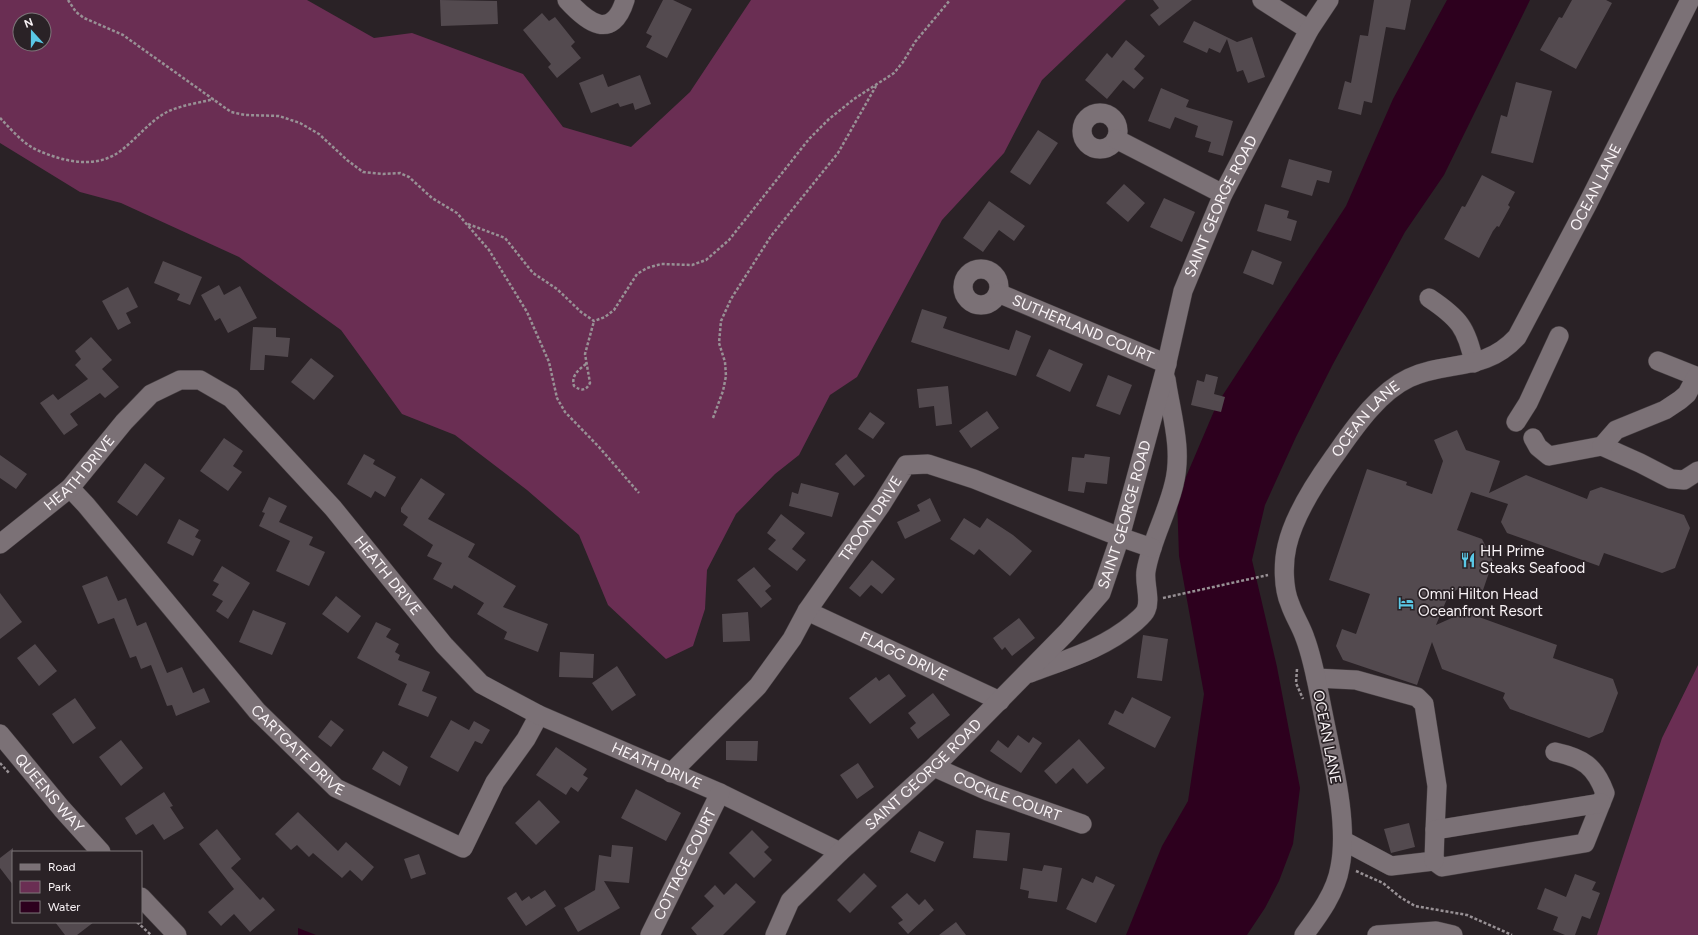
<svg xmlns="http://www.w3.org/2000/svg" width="1698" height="935" font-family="Figtree,sans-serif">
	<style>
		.green { fill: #6a2e53; fill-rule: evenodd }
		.water { fill: #2d001e }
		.building { fill: #534a4f }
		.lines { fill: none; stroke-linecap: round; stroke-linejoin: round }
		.minor-casing { stroke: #463f42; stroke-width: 20 }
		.path { stroke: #989195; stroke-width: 2.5; stroke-dasharray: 3 2; stroke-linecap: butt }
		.minor { stroke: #7b7176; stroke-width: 19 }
		.labels { text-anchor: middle; stroke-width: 3.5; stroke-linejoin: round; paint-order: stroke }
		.street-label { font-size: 15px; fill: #f9f3f6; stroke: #2a2226 }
		.poi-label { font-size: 15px; fill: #f9f3f6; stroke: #2a2226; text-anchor: start }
	</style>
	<rect width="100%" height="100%" fill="#2a2226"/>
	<!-- green -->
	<path class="green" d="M0,0H307L374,38L412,33L523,74L563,127L631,147L690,92L751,0H1126L1042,80L1004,153L942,220L857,377L830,395L799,455L775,474L736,514L707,570L705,609L693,646L666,659L608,605L579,535L527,490L455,435L402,414L341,330L239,257L121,203L80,192L0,143ZM20,20H44V44H20Z
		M1698,665V935H1597L1662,738Z"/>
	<!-- water -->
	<path class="water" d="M1447,0H1530L1444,175L1405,232L1333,364L1296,437L1265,505L1252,560L1277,667L1300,788L1293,844L1279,881L1265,908L1247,935H1126L1162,846L1188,801L1204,694L1179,556L1177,498L1217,404L1346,206L1393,99Z
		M298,928L316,935H298Z"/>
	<!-- building -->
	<path class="building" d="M440,0L497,1L498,24L441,26Z
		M663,0H673L692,9L667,58L646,47L652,36L646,33Z
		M1153,0H1192L1159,26L1150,15L1159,8Z
		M1374,0H1411L1405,30L1386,27L1372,103L1364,101L1361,115L1338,109L1345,81L1351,83L1360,35L1368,36Z
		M1572,0H1606L1612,3L1576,69L1540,50L1559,17L1562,18Z
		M542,13L549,21L555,17L575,42L571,46L581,58L557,78L548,67L551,64L523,30Z
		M1194,21L1237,42L1252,37L1265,77L1248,83L1243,70L1237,72L1227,39L1220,53L1209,48L1207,53L1183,42Z
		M1126,40L1145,56L1134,69L1144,78L1134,89L1123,80L1107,99L1085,80L1107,53L1112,58Z
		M603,74L608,87L640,75L651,104L635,110L633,103L620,107L618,103L591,113L579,83Z
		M1516,82L1552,91L1533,163L1491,153L1501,115L1507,117Z
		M1161,88L1189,100L1186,107L1233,121L1223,156L1208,152L1211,142L1195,137L1198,126L1175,117L1170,129L1148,121Z
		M1038,130L1058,143L1030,185L1010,172Z
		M1289,159L1332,171L1329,183L1317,180L1312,196L1281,187Z
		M1482,175L1515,192L1508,205L1510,207L1499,227L1497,226L1493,231L1479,258L1444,239L1462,206L1465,207Z
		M1124,184L1145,203L1128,222L1106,203Z
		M1164,198L1195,212L1182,242L1150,227Z
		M989,201L1025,226L1014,241L999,230L983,252L963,238Z
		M1265,204L1289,211L1287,218L1297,221L1291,241L1257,231Z
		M1252,250L1282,262L1273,285L1243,273Z
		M163,261L202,277L190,305L177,300L180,294L154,283Z
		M219,285L224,295L240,286L257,318L228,333L220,318L215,321L201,295Z
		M128,287L138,307L126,313L131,323L118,330L102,301Z
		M922,309L947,317L943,328L1009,350L1016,330L1031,336L1016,376L911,342Z
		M253,327L276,328V337L290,338L288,357L265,355L264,370H250Z
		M91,337L112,360L102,369L119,387L105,398L100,393L70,414L78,425L64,435L40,403L53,394L58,400L88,379L75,365L81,359L75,351Z
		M1049,349L1083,364L1070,392L1036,376Z
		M311,358L334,376L314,400L291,382Z
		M1206,374L1218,377L1214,394L1225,397L1221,412L1191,405L1197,380L1204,382Z
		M1108,375L1132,385L1120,415L1096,406Z
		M948,386L952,424L936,426L934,406L919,408L917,389Z
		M987,411L999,428L971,448L959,431Z
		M870,412L885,423L873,439L858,429Z
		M1457,430L1466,450L1500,461L1489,493L1526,475L1587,499L1590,491L1601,487L1684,515L1690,528L1675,568L1662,573L1604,553L1599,566L1507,533L1501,522L1508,504L1471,492L1457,530L1482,539L1493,561L1482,593L1464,586L1449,594L1436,625L1465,612L1557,645L1553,658L1613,679L1618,693L1603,732L1589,738L1510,709L1503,698L1505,693L1442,669L1432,642L1417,685L1343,660L1336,646L1342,629L1356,634L1370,594L1329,580L1367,469L1407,482L1406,485L1432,494L1443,461L1434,440Z
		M224,438L243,451L233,466L242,472L228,491L200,471Z
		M364,454L375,460L373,464L396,477L385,497L375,491L371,498L347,484Z
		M846,454L865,476L854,486L835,464Z
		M1085,454L1110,457L1107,484L1086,482L1084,493L1068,491L1072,457L1084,458Z
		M0,455L27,474L16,489L0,478Z
		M145,463L165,478L137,516L117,502Z
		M421,478L445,494L428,519L475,544L468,557L516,586L503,607L548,624L538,652L504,639L507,632L477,614L484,603L454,585L452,589L433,579L442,563L427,556L433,545L403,525L408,517L401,512V508Z
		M801,483L839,493L832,517L789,506L792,492L798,494Z
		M269,497L287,506L279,522L313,537L309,545L325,552L309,586L276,571L290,541L259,526L265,513L262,512Z
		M930,498L941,521L905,539L897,522L920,511L917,505Z
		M781,514L805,533L792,549L806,560L797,571L768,549L776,540L767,533Z
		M964,518L980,528L987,518L1013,535L1032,551L1010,576L979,549L974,555L950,539Z
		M179,519L199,530L195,537L201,540L193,556L167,543Z
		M872,560L895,579L882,594L871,585L860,597L849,588Z
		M222,566L250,583L228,619L216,611L223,601L212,595L219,584L213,581Z
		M754,567L771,586L765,591L772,599L761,608L737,580Z
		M107,576L118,601L126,598L137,626L146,622L167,673L182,667L193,693L204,688L210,702L176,716L172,705L167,706L151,665L141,669L136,656L130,658L114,618L98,624L82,586Z
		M0,593L22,622L0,639Z
		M336,596L361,616L348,633L322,614Z
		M253,610L286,623L272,655L239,642Z
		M748,612L750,641L723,642L722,614Z
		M1019,618L1035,638L1012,656L1005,647L1002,650L993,638Z
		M376,622L391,629L386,637L399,644L395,652L400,655L398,660L430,672L422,691L437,697L428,717L398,705L407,684L357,658Z
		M1143,635L1168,639L1162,681L1137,678Z
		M35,644L57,671L39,686L17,658Z
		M560,652L594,654L593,678L559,677Z
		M617,666L636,695L612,711L592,683Z
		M889,674L906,696L870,724L849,698L876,677L879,681Z
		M933,693L950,715L918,739L910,728L916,723L908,713Z
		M1132,697L1171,717L1155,748L1108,724L1115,710L1123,714Z
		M75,698L96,728L73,744L52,714Z
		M331,720L344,730L331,747L318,737Z
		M451,720L469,730L474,721L490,730L482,744L475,741L458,772L430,757Z
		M1018,735L1029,743L1033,737L1042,743L1021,773L990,751L998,740L1008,748Z
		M1079,739L1105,768L1087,784L1073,768L1056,784L1044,771Z
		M121,740L143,768L121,786L99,757Z
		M726,741H758L757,761L726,760Z
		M556,747L587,769L583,775L588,778L578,792L571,787L566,795L536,775Z
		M383,751L408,767L400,786L372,769Z
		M858,763L874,787L857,799L840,775Z
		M636,789L681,813L666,841L621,818Z
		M164,792L173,806L170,807L184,828L164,840L153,824L136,835L125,818Z
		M539,800L560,822L536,845L515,823Z
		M298,812L338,851L346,842L374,867L362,881L350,870L342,878L313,853L309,857L297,845L291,850L275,834Z
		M1409,823L1415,847L1391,853L1384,829Z
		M217,829L241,859L231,868L260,900L263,897L275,910L250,932L234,914L221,926L208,912L234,889L199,844Z
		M752,830L769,847L764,852L772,860L754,878L729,853Z
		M976,830L1010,833L1007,861L973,858Z
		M919,831L944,842L935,862L910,852Z
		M612,845L633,847L629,883L604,881L620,908L578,932L564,908L595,890L599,855L611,857Z
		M13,848V885L0,868V858Z
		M419,854L426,874L411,879L404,859Z
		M1044,865L1062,868L1057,902L1028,898L1029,891L1020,889L1023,868L1042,871Z
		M864,873L877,886L850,913L837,900Z
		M1575,874L1596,882L1592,890L1600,893L1590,919L1582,916L1575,935H1565L1553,930L1558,917L1537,909L1545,888L1566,897Z
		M1096,876L1115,885L1096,923L1066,909L1082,878L1093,883Z
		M736,883L756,902L723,935H697L691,928L714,906L704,896L715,885L724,895Z
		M545,890L556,906L526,926L507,898L516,892L522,901L529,896L531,899Z
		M907,893L919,905L925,899L934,910L908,934L898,923L903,920L891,907Z
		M55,922H94L77,935H65Z
		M956,922L966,935H939Z"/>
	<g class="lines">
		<!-- minor casing -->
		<g class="minor-casing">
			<g id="minor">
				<path d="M567,0C587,22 612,42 625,0"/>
				<path d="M1262,0L1309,30"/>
				<circle cx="1100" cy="131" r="18"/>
				<path d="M1116,139L1223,194"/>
				<circle cx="981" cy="287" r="18"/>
				<path id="s1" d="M998,293L1167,364"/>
				<path d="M1429,298C1459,318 1467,328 1474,363"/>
				<path d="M1658,361L1698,377"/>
				<path d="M1516,422L1528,403L1559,336"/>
				<path d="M1533,438L1538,447L1549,456L1602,446L1640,463L1671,479L1684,480L1698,471"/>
				<path d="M1602,446L1616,430L1665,410L1680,400L1687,394L1696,377"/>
				<path id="s2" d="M70,488L86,505L257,711L336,788L463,848L495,782L526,739L539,715"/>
				<path id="s3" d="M0,544L70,488L124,422L151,394L180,380H200L231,398L333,508L444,645L481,684L539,715L720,793L840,852"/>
				<path id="s4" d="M807,611L1000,701"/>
				<path d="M1030,673C1067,659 1103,649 1134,623C1137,620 1144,615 1146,610C1151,599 1144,583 1146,571C1151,541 1167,514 1174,484C1183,449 1171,414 1166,379"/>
				<path d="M1316,678L1356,680L1417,697L1424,704L1437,786L1435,830"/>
				<path id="s5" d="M0,734L62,809L101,852"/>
				<path id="s6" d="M934,767L988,791L1082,824"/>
				<path id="s7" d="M671,773L758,686L792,639L807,611L881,505L906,465L928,464L974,479L1120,537L1152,548"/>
				<path d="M1344,841L1391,866L1434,861L1442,867L1585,843L1605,793C1595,766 1583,758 1555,752"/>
				<path d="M1434,861L1435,830L1601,803"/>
				<path d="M141,897L177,935"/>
				<path id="s8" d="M650,935L720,793"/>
				<path id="s9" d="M775,935L790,901L840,852L934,767L1067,632L1101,593L1120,537L1165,371L1183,291L1223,194L1309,30L1329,0"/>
				<path id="s10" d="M1304,935C1319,915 1336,892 1340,867C1349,822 1332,759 1323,713C1318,689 1314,662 1305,638C1301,626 1294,616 1290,604C1283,588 1283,563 1287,546C1294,515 1315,483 1333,458C1353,430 1377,393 1409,378C1448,360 1484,373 1517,337L1588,203L1690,0"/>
				<path d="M1377,935L1436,931L1453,935"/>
			</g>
		</g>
		<!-- path -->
		<path class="path" d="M68,0L76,12L84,18L123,35L231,112L245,115L279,116L300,123L319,134L347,160L363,172L383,174L400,173L409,177L432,198L457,213L489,250L527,312L549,362L557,398L565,412L599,447L639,493
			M0,118C11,129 22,143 37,150C64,162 98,170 123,149C138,137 150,121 167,112C181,105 199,103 214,99
			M468,224L505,238L533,273L557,289L581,312L594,321L605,317L614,310L637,274L647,268L661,264L692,265L706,260L729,240L809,139L829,119L854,99L894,73L903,62L915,42L950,0
			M586,364C578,370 571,376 574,386C581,391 586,391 590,383L585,354L594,321
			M713,418L723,391L726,376L725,362L719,343L721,321L731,299L771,236L838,153L876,86
			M1163,598L1268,575
			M1297,669L1296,683L1303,699
			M0,763L9,773
			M1356,871L1383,883L1400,897L1415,906L1467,915L1512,935
			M137,922L151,935"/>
		<!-- minor -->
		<use href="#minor" class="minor"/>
	</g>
	<!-- icons -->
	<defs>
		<g id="restaurant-bare" transform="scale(1.2)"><path d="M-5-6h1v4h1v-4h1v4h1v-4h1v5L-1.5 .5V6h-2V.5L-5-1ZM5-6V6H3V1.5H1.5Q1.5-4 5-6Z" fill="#5ac8e6" stroke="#2a2226" stroke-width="2.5" paint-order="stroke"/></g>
		<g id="hotel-bare" transform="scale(1.2)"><path d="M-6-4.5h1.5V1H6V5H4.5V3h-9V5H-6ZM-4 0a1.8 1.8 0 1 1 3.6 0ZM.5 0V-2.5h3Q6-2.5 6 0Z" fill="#5ac8e6" stroke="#2a2226" stroke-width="2.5" paint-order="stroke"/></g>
	</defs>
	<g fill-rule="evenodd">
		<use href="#restaurant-bare" x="1468" y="560"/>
		<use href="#hotel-bare" x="1406" y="603"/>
	</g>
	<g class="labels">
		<!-- street labels -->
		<g class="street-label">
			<text dy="5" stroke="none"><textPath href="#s10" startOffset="905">OCEAN LANE</textPath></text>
			<text dy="5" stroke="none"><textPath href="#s9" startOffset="881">SAINT GEORGE ROAD</textPath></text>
			<text dy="5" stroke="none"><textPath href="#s1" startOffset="92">SUTHERLAND COURT</textPath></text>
			<text dy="5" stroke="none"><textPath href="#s10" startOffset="558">OCEAN LANE</textPath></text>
			<text dy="5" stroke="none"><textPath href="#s3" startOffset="107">HEATH DRIVE</textPath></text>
			<text dy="5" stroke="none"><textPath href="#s9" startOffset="557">SAINT GEORGE ROAD</textPath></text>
			<text dy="5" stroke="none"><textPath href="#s7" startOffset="325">TROON DRIVE</textPath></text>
			<text dy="5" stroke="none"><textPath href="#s3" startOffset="539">HEATH DRIVE</textPath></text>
			<text dy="5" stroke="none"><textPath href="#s4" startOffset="107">FLAGG DRIVE</textPath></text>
			<text transform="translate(1327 737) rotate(79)" y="5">OCEAN LANE</text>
			<text dy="5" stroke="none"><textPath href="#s2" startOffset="348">CARTGATE DRIVE</textPath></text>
			<text dy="5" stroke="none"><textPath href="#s3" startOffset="876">HEATH DRIVE</textPath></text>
			<text dy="5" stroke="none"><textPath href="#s9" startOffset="221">SAINT GEORGE ROAD</textPath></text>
			<text dy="5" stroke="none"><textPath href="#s5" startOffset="77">QUEENS WAY</textPath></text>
			<text dy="5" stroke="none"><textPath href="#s6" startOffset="79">COCKLE COURT</textPath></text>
			<text dy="5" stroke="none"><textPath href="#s8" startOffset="79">COTTAGE COURT</textPath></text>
		</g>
		<!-- poi labels -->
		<g class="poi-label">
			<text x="1480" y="556">HH Prime<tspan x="1480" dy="17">Steaks Seafood</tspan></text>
			<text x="1418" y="599">Omni Hilton Head<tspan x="1418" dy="17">Oceanfront Resort</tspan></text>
		</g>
	</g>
	<!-- legend -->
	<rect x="12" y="851" width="130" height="72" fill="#2a2226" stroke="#7d7679"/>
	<rect x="20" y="864" width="20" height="6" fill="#7b7176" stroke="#7d7679"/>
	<text x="48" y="871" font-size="12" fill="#f9f3f6">Road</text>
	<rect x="20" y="881" width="20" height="12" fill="#6a2e53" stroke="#7d7679"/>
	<text x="48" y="891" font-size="12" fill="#f9f3f6">Park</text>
	<rect x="20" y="901" width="20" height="12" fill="#2d001e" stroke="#7d7679"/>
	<text x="48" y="911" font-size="12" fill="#f9f3f6">Water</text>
	<!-- north arrow -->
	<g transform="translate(32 32) rotate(339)"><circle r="19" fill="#2a2226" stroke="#7d7679"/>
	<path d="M0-3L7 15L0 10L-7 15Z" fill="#5ac8e6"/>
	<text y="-6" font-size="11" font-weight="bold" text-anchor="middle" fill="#f9f3f6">N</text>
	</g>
</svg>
